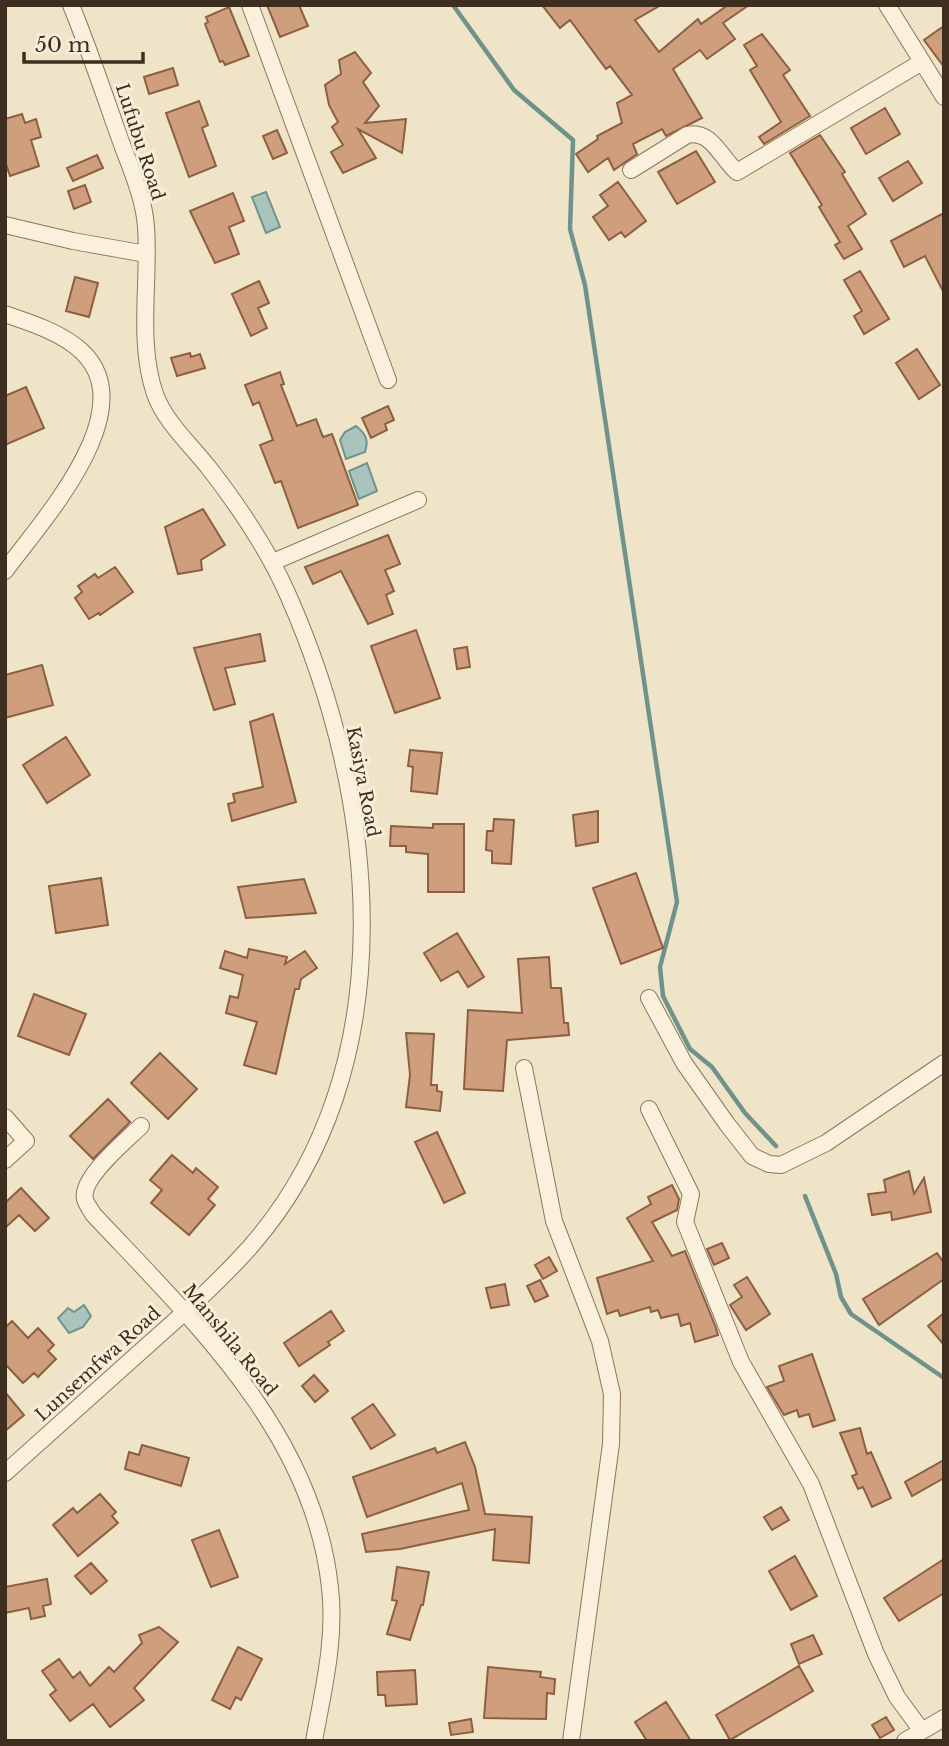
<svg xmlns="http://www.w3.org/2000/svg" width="949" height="1746" font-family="'Libre Baskerville',serif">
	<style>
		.water { fill: #a9c4bc; stroke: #6f938a; stroke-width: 2 }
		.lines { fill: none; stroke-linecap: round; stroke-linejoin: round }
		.stream { stroke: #6f938a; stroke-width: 4.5 }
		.building { fill: #cf9f7d; stroke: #8d5f41; stroke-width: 2 }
		.minor-casing { stroke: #8d765c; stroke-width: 18 }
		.minor { stroke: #faf1dc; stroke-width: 16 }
		.labels { text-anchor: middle; stroke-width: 6; stroke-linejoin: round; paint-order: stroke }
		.street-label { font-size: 18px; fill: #3d2e20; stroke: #f7eed8 }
	</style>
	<rect width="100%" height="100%" fill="#f0e4c8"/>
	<!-- water -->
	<path class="water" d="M266,192L280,227L266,233L252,197Z
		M356,426C366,434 369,440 365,452L346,459L340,440L345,432Z
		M367,463L377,491L359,499L349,471Z
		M84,1305L91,1316L83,1327L69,1333L58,1318L68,1308L74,1312Z"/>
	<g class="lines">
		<!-- stream -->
		<path class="stream" d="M453,5L514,90L573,140L570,229L585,285L677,902L660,967L663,996L690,1049L712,1067L745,1113L776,1146
			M805,1196L836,1274L841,1297L851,1314L944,1378"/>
	</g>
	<!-- building -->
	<path class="building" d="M267,5H299L308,26L280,37Z
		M542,5H661L635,20L659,52L698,19L701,24L728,5H749L723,23L735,39L707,59L700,50L673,69L702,118L666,136L662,129L633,144L637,154L614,170L608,158L588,172L576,154L598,139L597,136L622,123L617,103L632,95L610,66L606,69L570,20L560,28Z
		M229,7L249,56L225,65L223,61L220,62L205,24L208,22L206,17Z
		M944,26V67L924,40Z
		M762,34L790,70L783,75L810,116L764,144L759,137L781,122L750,70L757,66L744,45Z
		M355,52L371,73L363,82L379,106L365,123L406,119L402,153L358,129L376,158L343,173L331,152L343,145L332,127L338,122L329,105L325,85L341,74L339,60Z
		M173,68L178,85L149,94L144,77Z
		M199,101L208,125L202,128L216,166L189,177L166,113Z
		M885,108L900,134L866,154L851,128Z
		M22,114L25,123L36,119L41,137L31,140L39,166L10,176L5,161V119Z
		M277,130L287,153L273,159L263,136Z
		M820,135L845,172L842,174L866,214L848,226L862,249L844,259L835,245L840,242L819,207L822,205L790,153Z
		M696,151L715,182L677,204L658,172Z
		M97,155L103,168L73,181L67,168Z
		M908,161L922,183L893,201L879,178Z
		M618,182L646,221L625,237L621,232L609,240L593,217L608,206L600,195Z
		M85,185L91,202L74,209L68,191Z
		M233,193L244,221L229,227L239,254L215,263L190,211Z
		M944,213V293L925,256L904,267L891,241Z
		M860,271L889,319L864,334L854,316L862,311L844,280Z
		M75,277L98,283L89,317L66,311Z
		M259,281L269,303L258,308L267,328L251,336L232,294Z
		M917,349L940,385L919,399L896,363Z
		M190,353L191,357L200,354L205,368L177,376L171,358Z
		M280,372L284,384L281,385L297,426L316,419L323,437L332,434L358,505L298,528L281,481L275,483L260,445L273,440L259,402L253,405L245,385Z
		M26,387L44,428L5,445V396Z
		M388,406L394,420L385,424L387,430L371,438L362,418Z
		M203,509L225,545L201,560L202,570L178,574L165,527Z
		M388,535L400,564L385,570L394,591L386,595L393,614L368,624L341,571L313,584L305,567Z
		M115,567L133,592L100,615L99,613L89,619L75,598L82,592L78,586L95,574L98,578Z
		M416,630L440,698L395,713L371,646Z
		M260,634L265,661L225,668L235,704L214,710L194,648Z
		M467,647L470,667L457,669L454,649Z
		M42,665L53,705L5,718V675Z
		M273,714L296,802L232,821L228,804L235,802L233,794L263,787L250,722Z
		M66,737L90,775L47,803L23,765Z
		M410,750L442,753L437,794L411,791L413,767L408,766Z
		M598,811V842L576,846L573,815Z
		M494,819L514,820L511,864L492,863V851L486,850L487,831H493Z
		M433,824H464V892H428V854L406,852V846H390L391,826L433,828Z
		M636,873L663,948L621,964L593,888Z
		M101,878L108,925L56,933L49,886Z
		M304,879L316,913L246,918L238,887Z
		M457,933L484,977L468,987L458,971L441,981L424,953Z
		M249,949L287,957L285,964L305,951L317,968L301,979L299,989H295L276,1074L244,1065L257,1022L226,1013L230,996L238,998L243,975L220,968L225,951L247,958Z
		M549,957L551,988H561L564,1023H568L569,1035L507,1040L503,1091L464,1089L468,1010L522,1013L518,959Z
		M34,994L86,1014L69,1055L18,1036Z
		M406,1033L434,1034L431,1085H437V1091L442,1092L440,1111L406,1107L410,1075Z
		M160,1053L197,1089L168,1119L131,1083Z
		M108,1099L130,1122L93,1159L70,1136Z
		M437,1132L465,1193L444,1203L415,1142Z
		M172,1155L193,1173L196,1168L218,1187L208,1199L215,1205L189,1235L151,1203L162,1190L150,1180Z
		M909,1171L914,1194L924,1178L931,1212L892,1220L891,1212L872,1215L868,1194L886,1192L884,1180Z
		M672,1185L679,1199L677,1210L652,1222L672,1256L685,1251L716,1328L718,1335L695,1342L690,1323L681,1326L678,1314L661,1318L658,1310L651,1312L650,1307L620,1316L618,1310L607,1314L597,1278L653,1261L627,1218L651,1204L648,1197Z
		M21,1188L49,1218L35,1231L19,1215L5,1228V1203Z
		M722,1243L729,1258L714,1265L707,1249Z
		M937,1253L944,1263V1279L879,1325L863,1299Z
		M549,1257L557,1271L543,1279L535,1265Z
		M747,1277L770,1314L746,1330L730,1305L742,1297L734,1285Z
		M540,1280L548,1296L535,1302L527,1286Z
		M505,1284L509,1305L491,1308L486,1288Z
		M331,1311L344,1331L328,1342L330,1345L299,1366L284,1343Z
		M944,1313V1345L928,1326Z
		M12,1321L28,1338L38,1328L54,1345L48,1351L56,1359L38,1377L34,1373L23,1383L5,1364V1328Z
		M812,1354L835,1420L813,1427L809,1414L799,1417L797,1410L784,1415L767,1387L784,1381L779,1366Z
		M314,1375L328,1391L315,1402L302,1386Z
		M5,1392L24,1415L5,1431Z
		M373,1404L395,1435L371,1449L352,1418Z
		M860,1428L867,1454L871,1452L891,1498L872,1507L863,1487L858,1489L852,1476L857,1474L840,1433Z
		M465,1442L475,1467L485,1514L532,1517L529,1563L493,1560L495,1529L400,1549L366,1552L362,1534L469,1510L462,1483L367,1517L353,1477L435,1448L437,1453Z
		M142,1445L189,1458L181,1486L125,1469L129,1452L139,1455Z
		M944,1460V1478L912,1496L905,1482Z
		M100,1494L116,1512L112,1516L118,1523L78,1556L53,1525L73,1508L77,1513Z
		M781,1507L789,1520L772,1530L764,1517Z
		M219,1530L238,1577L211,1587L192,1540Z
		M795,1556L817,1596L791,1610L769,1571Z
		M944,1559V1593L899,1621L884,1598Z
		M91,1563L107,1581L91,1594L75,1576Z
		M397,1567L429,1572L423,1605H421L410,1640L387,1634L397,1601L392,1600Z
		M47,1579L51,1604L43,1606L45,1616L31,1619L29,1608L5,1613V1587Z
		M159,1627L178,1642L134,1688L144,1700L110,1727L93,1704L70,1721L50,1695L56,1690L42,1671L59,1659L73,1678L80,1672L90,1686L109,1667L114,1672L142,1643L139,1635Z
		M813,1635L822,1654L799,1664L791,1644Z
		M238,1647L262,1659L241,1700L236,1697L230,1709L212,1700Z
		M799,1666L813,1691L730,1740L716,1715Z
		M488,1667L541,1672L540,1677L555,1679L554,1694L547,1693L546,1719L484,1718Z
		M415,1670L417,1704L386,1706L385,1695H378L377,1672Z
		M666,1702L691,1741H647L635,1722Z
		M886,1717L894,1730L880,1738L872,1725Z
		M471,1719L473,1732L451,1735L449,1723Z"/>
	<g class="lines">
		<!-- minor casing -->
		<g class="minor-casing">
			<path id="minor" d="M250,5L388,380
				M887,5L944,97
				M631,170L687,135C711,129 721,158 737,172L922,62
				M5,225L73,241L146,254
				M5,314C28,322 54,330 74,345C152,402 43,519 5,571
				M273,562L418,500
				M649,998L684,1063L727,1124L752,1156L769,1164L781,1165L826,1143L944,1063
				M524,1068L554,1221L600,1341L612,1394L611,1444L571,1741
				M649,1109L691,1194L685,1222L741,1362L811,1484L876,1654L897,1697L922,1731
				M5,1117L26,1141L5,1160
				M141,1126C126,1141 80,1178 85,1199C86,1204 91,1210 93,1214C193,1321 314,1433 330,1588C336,1639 323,1691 314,1741
				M5,1473C53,1430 101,1387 149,1344C184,1313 220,1281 251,1246C407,1067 378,798 288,595C268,549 240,508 209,468C191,445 165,422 155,394C137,342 150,281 146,227C144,197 130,167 120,139C104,94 89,49 71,5
				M905,1741L944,1718"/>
		</g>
		<!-- minor -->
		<use href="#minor" class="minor"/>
	</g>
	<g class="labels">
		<!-- street labels -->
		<g class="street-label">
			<text transform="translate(140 142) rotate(72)" y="6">Lufubu Road</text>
			<text transform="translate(363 782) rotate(79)" y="6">Kasiya Road</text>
			<text transform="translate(230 1340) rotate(51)" y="6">Manshila Road</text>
			<text transform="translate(98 1364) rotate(-42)" y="6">Lunsemfwa Road</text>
		</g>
	</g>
	<!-- border -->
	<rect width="949" height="1746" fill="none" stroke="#3d2e20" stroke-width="14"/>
	<!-- scale -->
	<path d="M24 52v10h119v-10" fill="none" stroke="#3d2e20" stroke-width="3.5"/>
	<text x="35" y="52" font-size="21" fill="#3d2e20" stroke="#f7eed8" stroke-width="5" paint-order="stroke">50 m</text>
</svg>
